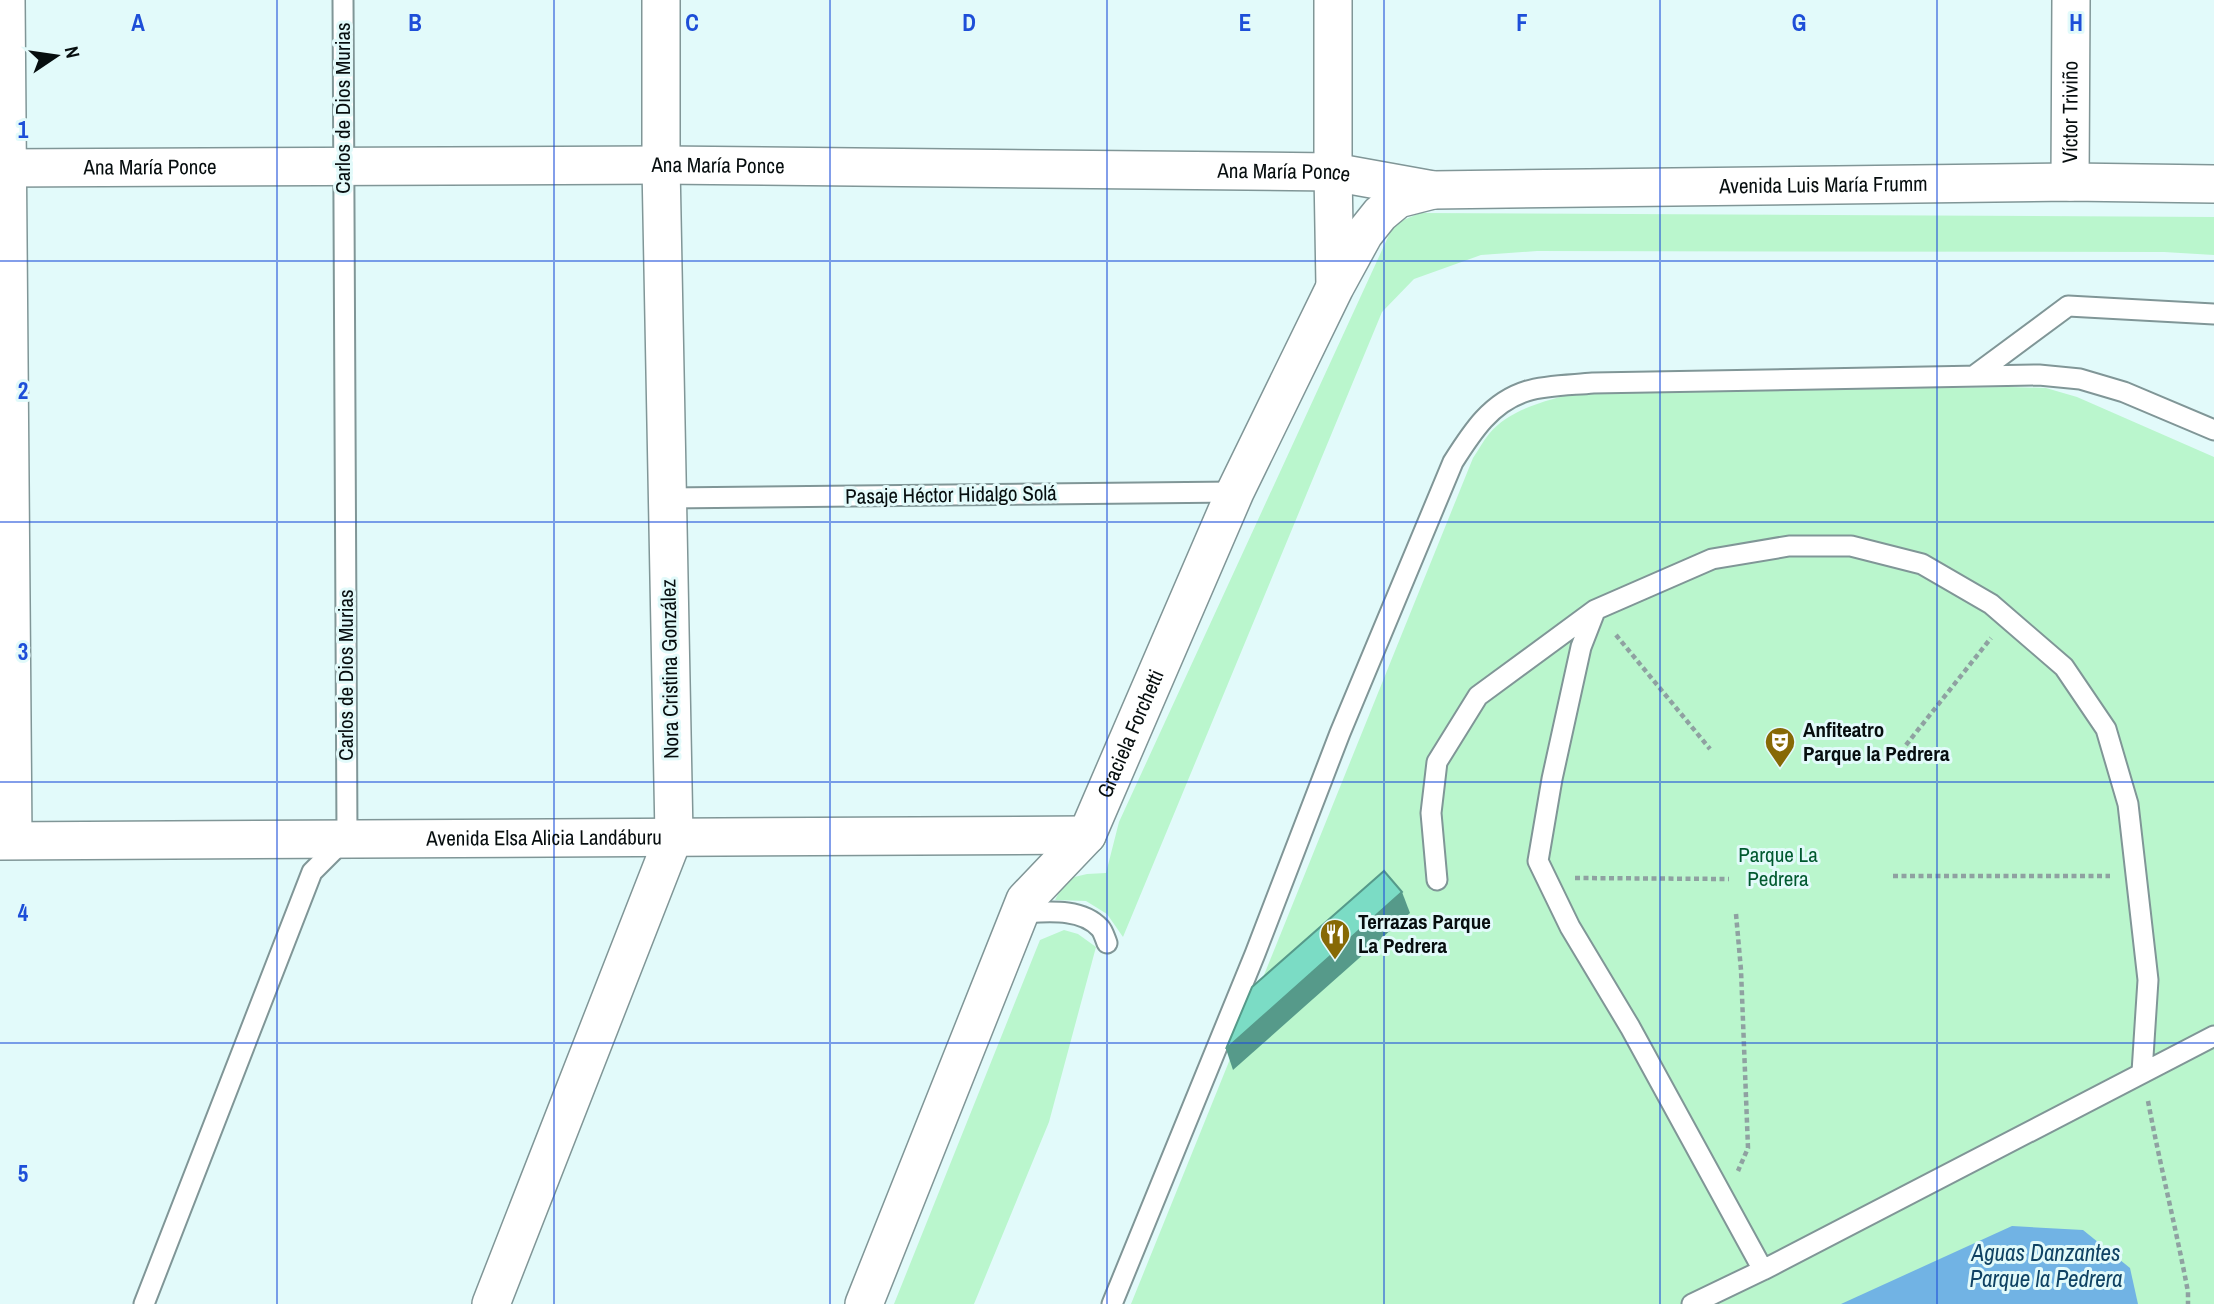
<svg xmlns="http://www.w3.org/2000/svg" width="2214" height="1304" font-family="'Archivo Narrow',sans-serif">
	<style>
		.green { fill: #baf6cd }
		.water { fill: #71b3e4 }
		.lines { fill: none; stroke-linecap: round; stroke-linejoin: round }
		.lane-casing { stroke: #809697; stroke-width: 23 }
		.street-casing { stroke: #809697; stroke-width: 40 }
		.path { stroke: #8fa1a1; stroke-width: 4.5; stroke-dasharray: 5 3.5; stroke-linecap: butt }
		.lane { stroke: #fff; stroke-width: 19 }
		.street { stroke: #fff; stroke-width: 37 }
		.shaded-wall { fill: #569a8a }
		.building { fill: #7bdcc5; stroke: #569a8a; stroke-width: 2 }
		.grid { fill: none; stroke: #1d4ed8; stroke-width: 2; stroke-opacity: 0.55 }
		.labels { text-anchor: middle; stroke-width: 6; stroke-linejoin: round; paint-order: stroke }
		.street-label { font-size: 21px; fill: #070e0f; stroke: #e2fafa }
		.poi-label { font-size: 21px; font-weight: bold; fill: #070e0f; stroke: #e2fafa; text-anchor: start }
		.park-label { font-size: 21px; fill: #00592f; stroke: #e2fafa }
		.water-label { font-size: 23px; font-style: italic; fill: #0f4263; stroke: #e2fafa }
		.grid-label { font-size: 23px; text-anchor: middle; font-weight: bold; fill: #1d4ed8; stroke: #e2fafa; stroke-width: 6; stroke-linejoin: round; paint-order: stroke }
	</style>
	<rect width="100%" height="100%" fill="#e2fafa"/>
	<!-- green -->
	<path class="green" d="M1420,213L2214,217V255L2164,252L1537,251L1481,255L1414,279L1382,312L1123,937L1107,914L1086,901L1055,900L1066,879L1087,874L1106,873L1119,822L1394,224Z
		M2010,387L2046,388L2077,397L2214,457V1304H1131L1473,458C1478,451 1483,441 1489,434C1510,408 1549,400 1580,392Z
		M1064,930L1078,934L1096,947L1049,1122L974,1304H894L1040,940Z"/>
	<!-- water -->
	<path class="water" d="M2012,1226L2083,1230L2130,1268L2138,1304H1841Z"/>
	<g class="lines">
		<!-- lane casing -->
		<g class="lane-casing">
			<path id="lane" d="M1975,375L2068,306L2214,314
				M667,498L1235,492
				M1595,611L1581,647L1552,779L1538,861L1570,927L1630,1027L1763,1270
				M1437,880L1431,813L1437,762L1478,696L1595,610L1712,559L1789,546H1851L1922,564L1991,604L2064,667L2106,729L2128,804L2148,980L2142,1072
				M1020,913C1045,912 1081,907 1100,928C1103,931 1105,938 1107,943
				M144,1304L312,872L347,837L343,0
				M1112,1304L1255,954L1340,733L1453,462C1472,432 1491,402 1527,391C1546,385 1573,385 1593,383L2039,375L2080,379L2124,392L2214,430
				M1692,1304L1763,1270L2214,1036"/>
		</g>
		<!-- street casing -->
		<g class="street-casing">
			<g id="street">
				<path d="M6,0L13,840"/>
				<path d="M1333,0V172L1335,286"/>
				<path id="s1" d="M0,168L661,165L1333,172L1433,190L2070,182L2214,184"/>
				<path id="s2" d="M2070,182L2071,0"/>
				<path id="s3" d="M0,841L1087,835"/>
				<path d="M491,1304L674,836L661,165V0"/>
				<path id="s4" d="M864,1304L1025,900L1087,835L1235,492L1335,287L1364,234L1380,214L1398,199L1433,190"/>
			</g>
		</g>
		<!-- path -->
		<path class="path" d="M1616,635L1710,749
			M1906,745L1991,638
			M1893,876H2110
			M1575,878L1729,879
			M1736,914L1741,970L1748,1148L1738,1171
			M2148,1101C2160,1165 2176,1228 2188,1292V1304"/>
		<!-- lane -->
		<use href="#lane" class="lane"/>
		<!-- street -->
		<use href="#street" class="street"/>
	</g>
	<!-- shaded-wall -->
	<path class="shaded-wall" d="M1402,892L1410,913L1233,1070L1226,1049Z"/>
	<!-- building -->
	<path class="building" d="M1384,871L1402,892L1226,1049L1252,987Z"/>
	<!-- grid -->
	<path class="grid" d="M277,0V1304M554,0V1304M830,0V1304M1107,0V1304M1384,0V1304M1660,0V1304M1937,0V1304M0,261H2214M0,522H2214M0,782H2214M0,1043H2214"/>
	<!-- icons -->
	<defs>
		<g id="theatre-pin" transform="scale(1.575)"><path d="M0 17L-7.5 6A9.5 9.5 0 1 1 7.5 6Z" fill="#876905" stroke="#e2fafa"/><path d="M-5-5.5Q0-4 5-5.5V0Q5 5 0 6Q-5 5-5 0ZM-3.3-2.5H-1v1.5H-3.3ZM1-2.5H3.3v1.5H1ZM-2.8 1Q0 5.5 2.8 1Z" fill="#fff"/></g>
		<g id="restaurant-pin" transform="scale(1.575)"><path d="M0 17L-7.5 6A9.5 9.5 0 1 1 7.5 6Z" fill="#876905" stroke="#e2fafa"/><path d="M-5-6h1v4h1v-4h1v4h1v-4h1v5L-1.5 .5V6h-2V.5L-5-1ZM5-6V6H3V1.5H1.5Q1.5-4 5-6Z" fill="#fff"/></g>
	</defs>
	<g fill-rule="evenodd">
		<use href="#theatre-pin" x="1780" y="742"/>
		<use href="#restaurant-pin" x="1335" y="934"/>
	</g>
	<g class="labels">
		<!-- street labels -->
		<g class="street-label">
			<text transform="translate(343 108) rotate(-90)" y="7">Carlos de Dios Murias</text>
			<text dy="7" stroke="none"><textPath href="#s2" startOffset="70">Víctor Triviño</textPath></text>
			<text dy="7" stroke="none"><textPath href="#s1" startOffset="718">Ana María Ponce</textPath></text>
			<text dy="7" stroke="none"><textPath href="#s1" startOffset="150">Ana María Ponce</textPath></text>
			<text dy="7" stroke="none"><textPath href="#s1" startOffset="1284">Ana María Ponce</textPath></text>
			<text dy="7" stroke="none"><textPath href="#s1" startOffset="1825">Avenida Luis María Frumm</textPath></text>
			<text transform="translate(951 495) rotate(-1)" y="7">Pasaje Héctor Hidalgo Solá</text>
			<text transform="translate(670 669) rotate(-91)" y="7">Nora Cristina González</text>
			<text transform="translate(346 675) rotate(-90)" y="7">Carlos de Dios Murias</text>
			<text dy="7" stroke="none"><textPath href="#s4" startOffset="635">Graciela Forchetti</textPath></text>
			<text dy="7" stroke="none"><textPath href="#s3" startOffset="544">Avenida Elsa Alicia Landáburu</textPath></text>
		</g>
		<!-- poi labels -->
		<g class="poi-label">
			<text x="1803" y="737">Anfiteatro<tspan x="1803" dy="24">Parque la Pedrera</tspan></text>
			<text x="1358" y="929">Terrazas Parque<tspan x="1358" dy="24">La Pedrera</tspan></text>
		</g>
		<!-- park labels -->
		<g class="park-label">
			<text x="1778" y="862">Parque La<tspan x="1778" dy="24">Pedrera</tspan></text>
		</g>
		<!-- water labels -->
		<g class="water-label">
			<text x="2046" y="1261">Aguas Danzantes<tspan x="2046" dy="26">Parque la Pedrera</tspan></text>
		</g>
	</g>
	<g class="grid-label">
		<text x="138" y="31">A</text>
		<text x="415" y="31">B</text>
		<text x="692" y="31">C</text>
		<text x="969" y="31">D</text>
		<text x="1245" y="31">E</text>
		<text x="1522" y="31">F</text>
		<text x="1799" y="31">G</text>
		<text x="2076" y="31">H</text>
		<text x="23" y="138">1</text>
		<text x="23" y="399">2</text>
		<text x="23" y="660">3</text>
		<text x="23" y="921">4</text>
		<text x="23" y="1182">5</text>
	</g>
	<!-- north arrow -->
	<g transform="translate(56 56) rotate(77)" stroke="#e2fafa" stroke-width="5" paint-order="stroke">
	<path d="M0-5L12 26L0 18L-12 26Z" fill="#070e0f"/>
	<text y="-10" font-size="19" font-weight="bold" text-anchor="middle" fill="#070e0f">N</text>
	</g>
</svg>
